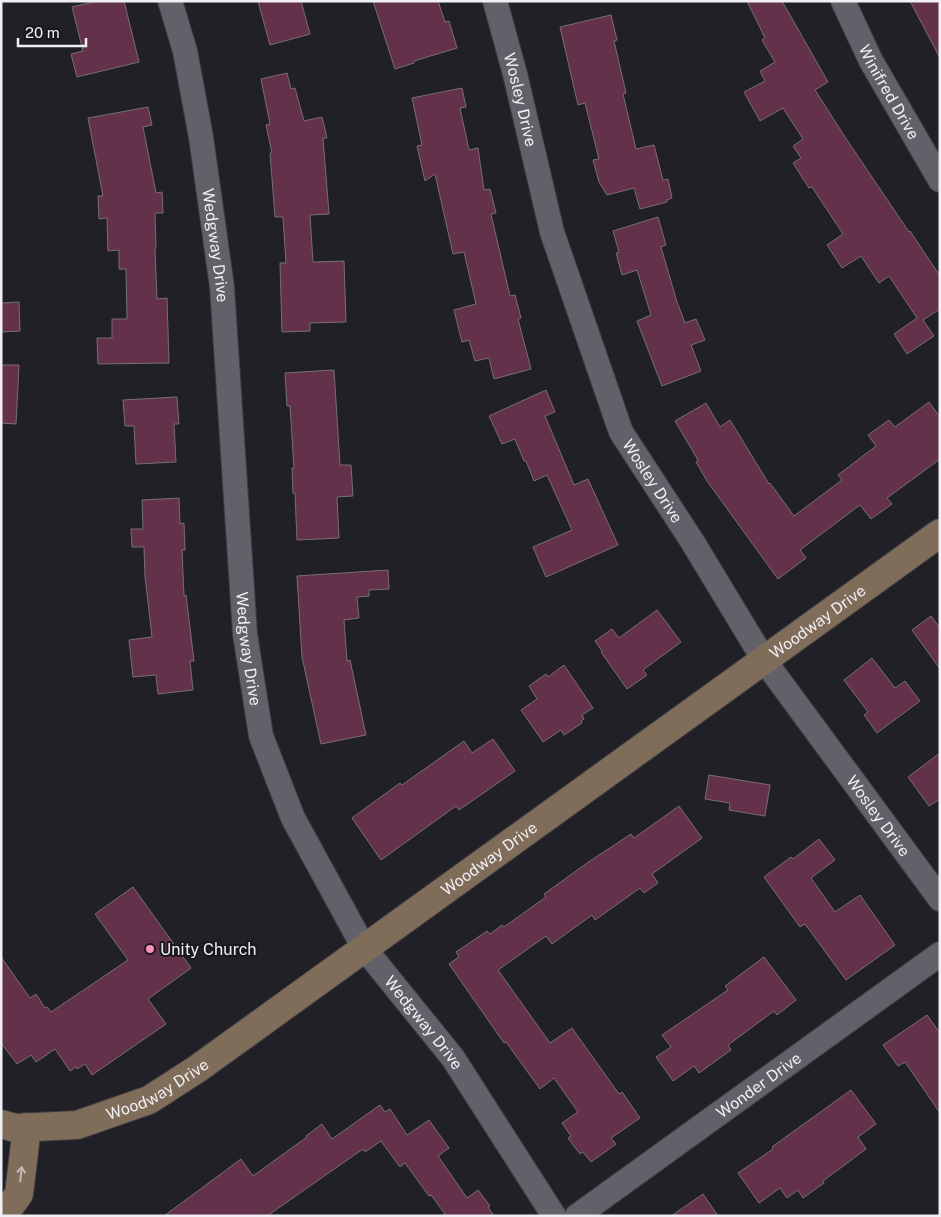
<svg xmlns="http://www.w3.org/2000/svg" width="941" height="1217" font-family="'Public Sans',sans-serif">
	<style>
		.building { fill: #64314b; stroke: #776f72 }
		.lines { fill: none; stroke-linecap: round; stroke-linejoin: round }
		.street-casing { stroke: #3d3c42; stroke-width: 26 }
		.secondary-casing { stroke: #3d3c42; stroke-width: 30 }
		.street { stroke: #626169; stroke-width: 24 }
		.secondary { stroke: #7f6d59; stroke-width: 28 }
		.oneway { stroke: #c2bbb6 }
		.poi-dot { fill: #ff8eba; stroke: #18171d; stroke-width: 2 }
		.labels { text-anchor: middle; stroke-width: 4; stroke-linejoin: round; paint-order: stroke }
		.street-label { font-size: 16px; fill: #efeff4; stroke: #18171d }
		.poi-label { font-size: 16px; fill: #efeff4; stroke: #18171d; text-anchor: start }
	</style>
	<rect width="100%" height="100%" fill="#212027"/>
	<!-- building -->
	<path class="building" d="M97,1H124L139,62L77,77L71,54L83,51L72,7Z
		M258,1H301L310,34L270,45Z
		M373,1H438L445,22L449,21L457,48L414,61V63L395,69Z
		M747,1H782L828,82L815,90L847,140L909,232L910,231L940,276V309L923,320L934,336L907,354L894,334L917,318L889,276L879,283L861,256L842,268L827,245L843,234L812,187L809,188L793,163L801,158L793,146L803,139L783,108L760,121L744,92L765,81L760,71L775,62L762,40L765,38Z
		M910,1H940V58Z
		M611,15L617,40L614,41L626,93L623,94L636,149L654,145L663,180L668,179L672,198L667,200V202L640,209L634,188L607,195L599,182L593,160L599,159L585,103L578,105L560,27Z
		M287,73L291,89L295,88L304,121L322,117L327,138H323L329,214L310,215L313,262L344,261L346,322L310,323V331L282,332L280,263H286L283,217H275L270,153H272L266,125L270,124L261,79Z
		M462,88L466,107L460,108L469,150L478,148L484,190L490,189L496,213L491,214L510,296L515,295L521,318L518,319L531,369L494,379L489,358L475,361L469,340L462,342L454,310L476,304L464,252L453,254L435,174L425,181L417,146L422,145L412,98Z
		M148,107L152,125L143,127L156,193L162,192L163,213H155L156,248H155L157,299L167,298L169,363L98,364L97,338H112V319H127L126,269H119V250L108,251L107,218L99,219L98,196H103L88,118Z
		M658,217L666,245L661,247L677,302L685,323L696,319L705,340L691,345L701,371L662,386L637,321L651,315L637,270L622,275L616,253L619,252L613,231Z
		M19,302L20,331L1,332V303Z
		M1,365H19L16,424L1,423Z
		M334,370L340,465H351L353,496L337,497L339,538L297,540L295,493H293L292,468H294L290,406H287L285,373Z
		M546,390L555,412L545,416L574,485L588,479L618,545L546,577L533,547L572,530L547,475L534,481L526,461H524L515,439L502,444L489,416Z
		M177,397L179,424H174L176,462L136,464L134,426H125L123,400Z
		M929,402L940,417V459L887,498L892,504L871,519L860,505L800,550L806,558L778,579L707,481L696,462L698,460L675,421L706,403L720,427L730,420L769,484L770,483L794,516L842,480L838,475L876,446L868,435L889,420L895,427Z
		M179,498L180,524L184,523L185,550H182L184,596L186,595L194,661H190L193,690L158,694L156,675L133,677L129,640L152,637L145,576L144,547H132L131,529H143L142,500Z
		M388,570L389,589L369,590V596L357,597L359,618L344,620L347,661L350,660L366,735L321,744L302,657L297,576Z
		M657,610L681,642L643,670L647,675L627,689L601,652L602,651L595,641L612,629L619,638Z
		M931,616L940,628V669L912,630Z
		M872,658L895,688L905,681L920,701L877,733L864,715L868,712L844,680Z
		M564,665L593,708L582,715L584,719L581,721L582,723L564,735L561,730L543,742L521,710L537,699L529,686L546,674L548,677Z
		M493,739L515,771L459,810L456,806L381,860L352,818L400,783L402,785L464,741L472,753Z
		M940,753V799L929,806L908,777Z
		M709,775L770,785L765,816L729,810L730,803L705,799Z
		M679,806L702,838L652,874L658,883L644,893L640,888L595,920L592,915L552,944L546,936L498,970L550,1043L572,1028L619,1094L622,1092L640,1118L611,1138L616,1144L591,1162L583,1152L580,1154L568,1138L571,1136L562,1123L578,1112L554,1078L540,1089L506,1042L504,1043L449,964L459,957L456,952L487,931L490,934L502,925L504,927L546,897L544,894L590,861L631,834L634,838Z
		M819,839L835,860L811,878L835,912L860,895L895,945L846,980L805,924L800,927L764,877L791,857L793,859Z
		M133,887L191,968L148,999L166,1024L92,1075L85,1064L77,1069L76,1067L70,1071L55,1049L36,1062L31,1055L17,1064L1,1043V957L30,998L36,994L45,1008L47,1007L51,1012L128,960L95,914Z
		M764,957L796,1000L777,1015L774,1011L728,1045L731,1050L699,1073L694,1066L673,1081L656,1057L671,1047L662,1035L728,990L725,986Z
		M927,1015L940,1033V1113L905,1062L898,1066L883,1045Z
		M851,1090L876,1124L858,1137L866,1149L823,1181L824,1183L803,1198L798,1190L787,1198L780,1188L759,1203L738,1173L773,1149L772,1147L801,1126Z
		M380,1105L385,1112L390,1109L407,1135L429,1120L449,1148L438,1156L467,1198L478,1190L490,1206L488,1207L494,1216H442L445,1214L431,1195L429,1196L405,1163L400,1167L381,1141L365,1152L363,1149L267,1216H164L241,1159L253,1176L307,1137L306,1136L322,1124L332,1139Z
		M703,1194L718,1216H671Z"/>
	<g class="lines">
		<!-- street casing -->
		<g class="street-casing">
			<g id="street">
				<path id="s1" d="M170,1L185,51L201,137L222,287L245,634L261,736L293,818L364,948L453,1058L554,1216"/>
				<path id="s2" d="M495,1L515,74L552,232L621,432L692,541L764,660L940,899"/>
				<path id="s3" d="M843,1L871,61L940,180"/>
				<path id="s4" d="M577,1216L940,954"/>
			</g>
		</g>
		<!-- secondary casing -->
		<g class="secondary-casing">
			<g id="secondary">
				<path id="s5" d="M1,1124L15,1128L77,1125L149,1100L197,1069L940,533"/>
				<path d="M3,1216L19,1194L27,1127"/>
			</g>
		</g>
		<!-- street -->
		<use href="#street" class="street"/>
		<!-- secondary -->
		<use href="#secondary" class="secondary"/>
	</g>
	<!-- one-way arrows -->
	<defs><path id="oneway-shaft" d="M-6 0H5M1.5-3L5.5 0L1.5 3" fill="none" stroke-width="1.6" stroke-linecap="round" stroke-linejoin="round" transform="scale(1.25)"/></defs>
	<use class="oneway" href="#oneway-shaft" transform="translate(21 1174) rotate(-84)"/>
	<!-- markers -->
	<circle class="poi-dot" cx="150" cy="949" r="5"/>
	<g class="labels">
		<!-- street labels -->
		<g class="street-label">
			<text dy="6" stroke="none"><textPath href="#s3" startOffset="102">Winifred Drive</textPath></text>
			<text dy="6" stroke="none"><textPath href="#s2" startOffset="102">Wosley Drive</textPath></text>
			<text dy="6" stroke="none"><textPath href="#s1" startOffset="249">Wedgway Drive</textPath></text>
			<text dy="6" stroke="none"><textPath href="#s2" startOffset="508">Wosley Drive</textPath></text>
			<text dy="6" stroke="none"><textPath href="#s5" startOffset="975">Woodway Drive</textPath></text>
			<text dy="6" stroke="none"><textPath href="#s1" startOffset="654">Wedgway Drive</textPath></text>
			<text dy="6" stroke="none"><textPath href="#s2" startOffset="912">Wosley Drive</textPath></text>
			<text dy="6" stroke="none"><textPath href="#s5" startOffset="570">Woodway Drive</textPath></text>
			<text dy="6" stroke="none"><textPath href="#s1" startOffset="1074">Wedgway Drive</textPath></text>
			<text dy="6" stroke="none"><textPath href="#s4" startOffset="224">Wonder Drive</textPath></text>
			<text dy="6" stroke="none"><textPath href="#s5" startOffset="165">Woodway Drive</textPath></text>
		</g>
		<!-- poi labels -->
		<g class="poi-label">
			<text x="160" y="955">Unity Church</text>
		</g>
	</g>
	<!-- border -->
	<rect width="941" height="1217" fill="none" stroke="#efeff4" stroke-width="5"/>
	<!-- scale -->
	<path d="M18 38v8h68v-8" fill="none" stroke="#efeff4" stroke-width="2.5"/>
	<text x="25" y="38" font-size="15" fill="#efeff4" stroke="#18171d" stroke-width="4" paint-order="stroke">20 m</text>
</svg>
